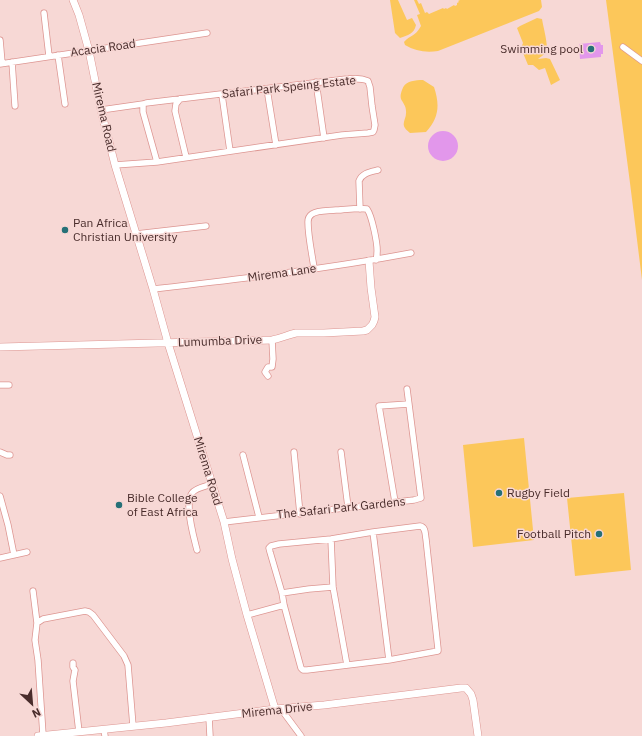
<svg xmlns="http://www.w3.org/2000/svg" width="642" height="736" font-family="'IBM Plex Sans',sans-serif">
	<style>
		.green { fill: #fcc75a }
		.water { fill: #e297eb }
		.lines { fill: none; stroke-linecap: round; stroke-linejoin: round }
		.minor-casing { stroke: #dd9591; stroke-width: 7 }
		.tertiary-casing { stroke: #dd9591; stroke-width: 8 }
		.minor { stroke: #fff; stroke-width: 5.5 }
		.tertiary { stroke: #fff; stroke-width: 7 }
		.poi-dot { fill: #267077; stroke: #f7d8d5; stroke-width: 1.5 }
		.labels { text-anchor: middle; stroke-width: 3; stroke-linejoin: round; paint-order: stroke }
		.street-label { font-size: 12px; fill: #492c2b; stroke: #f7d8d5 }
		.poi-label { font-size: 12px; fill: #492c2b; stroke: #f7d8d5; text-anchor: start }
	</style>
	<rect width="100%" height="100%" fill="#f7d8d5"/>
	<!-- green -->
	<path class="green" d="M390,0H398L407,20L412,18L416,25C414,34 408,35 400,38L395,33Z
		M414,0H417L419,4L421,3L425,13L427,12L429,14L443,8L444,9L446,8L447,9L454,5L455,6L457,5V3L459,2L458,1L460,0H541L542,7L539,11L438,51C426,53 415,51 405,45L404,42C410,35 415,37 421,26L417,15L420,14Z
		M606,0H642V280L630,183Z
		M537,18L542,19C543,26 549,47 546,52C544,55 540,57 538,59L546,58L550,59L560,80L551,85L545,68L539,70L533,65H528L521,48L523,43L517,28L520,26Z
		M420,80H423L434,87C440,105 439,118 426,132L410,133C398,124 407,121 406,111C406,106 403,103 401,99C400,96 401,93 402,90C405,81 412,81 420,80Z
		M524,438L534,540L473,547L463,445Z
		M624,493L631,570L575,576L567,498Z"/>
	<!-- water -->
	<path class="water" d="M600,42L601,45H603V54H601V57L580,59L579,44Z
		M428 146a15 15 0 1 1 30 0a15 15 0 1 1-30 0Z"/>
	<g class="lines">
		<!-- minor casing -->
		<g class="minor-casing">
			<path id="minor" d="M44,13L49,56
				M0,40L2,63
				M623,47L642,61
				M58,55L65,104
				M12,62L15,106
				M0,64L207,33
				M316,82L324,138
				M267,89L276,145
				M222,95L230,151
				M180,99L176,104L175,111L186,157
				M143,104V112L157,162
				M101,110L143,104L146,103L338,80C348,79 359,77 368,81L370,87L372,106L375,125L374,130L373,132L368,133L342,135L157,162L115,165
				M360,209L359,181C362,173 370,172 378,170
				M136,234L206,226
				M314,268C312,254 308,236 308,222C308,219 309,216 312,214C318,210 329,211 336,210C346,210 357,207 367,209C372,216 378,245 377,253C377,256 377,257 376,260
				M153,289C239,279 326,269 411,253
				M268,376L265,372L268,367H272L273,359L272,340
				M0,385H9
				M0,452L7,455H10
				M294,452L300,514
				M341,452L348,507
				M243,455L259,517
				M0,496L8,525L14,555
				M395,502L379,406L409,404
				M224,522L414,500L421,498L407,389
				M373,532L389,660L438,651V649L426,539C425,534 426,527 420,526L373,532L331,539L279,544L271,546L269,548L270,552L282,593L284,605L298,657L301,668L303,670H307L389,660
				M331,539L333,587L347,665
				M197,550C194,538 184,504 192,493C195,488 206,486 212,484
				M0,558L27,552
				M33,591L37,623
				M282,593L309,589L333,587
				M247,615L284,605
				M73,663V667L75,670L73,681L79,732
				M281,709L301,736
				M209,717L210,736
				M104,730L105,736
				M43,735L38,660L35,640L37,623L43,619L85,611L89,612L93,615L124,656L128,665L133,726"/>
		</g>
		<!-- tertiary casing -->
		<g class="tertiary-casing">
			<path id="tertiary" d="M73,0L79,15L89,51L101,110L115,165L153,289L168,343L224,522L232,559L247,615L275,709
				M0,347L272,340C282,338 287,335 296,333H324L363,331L367,330L372,325L374,321L375,317L371,288L369,261
				M38,736L166,723L275,709L324,705L461,688H466L471,694L473,700L478,736"/>
		</g>
		<!-- minor -->
		<use href="#minor" class="minor"/>
		<!-- tertiary -->
		<use href="#tertiary" class="tertiary"/>
	</g>
	<!-- markers -->
	<g class="poi-dot">
		<circle cx="591" cy="49" r="4"/>
		<circle cx="65" cy="230" r="4"/>
		<circle cx="499" cy="493" r="4"/>
		<circle cx="119" cy="505" r="4"/>
		<circle cx="599" cy="534" r="4"/>
	</g>
	<g class="labels">
		<!-- street labels -->
		<g class="street-label">
			<text transform="translate(103 48) rotate(-8)" y="4">Acacia Road</text>
			<text transform="translate(289 87) rotate(-6)" y="4">Safari Park Speing Estate</text>
			<text transform="translate(104 117) rotate(77)" y="4">Mirema Road</text>
			<text transform="translate(282 273) rotate(-8)" y="4">Mirema Lane</text>
			<text transform="translate(220 341) rotate(-2)" y="4">Lumumba Drive</text>
			<text transform="translate(208 471) rotate(73)" y="4">Mirema Road</text>
			<text transform="translate(341 508) rotate(-6)" y="4">The Safari Park Gardens</text>
			<text transform="translate(277 710) rotate(-6)" y="4">Mirema Drive</text>
		</g>
		<!-- poi labels -->
		<g class="poi-label">
			<text x="583" y="53" text-anchor="end">Swimming pool</text>
			<text x="73" y="227">Pan Africa<tspan x="73" dy="14">Christian University</tspan></text>
			<text x="507" y="497">Rugby Field</text>
			<text x="127" y="502">Bible College<tspan x="127" dy="14">of East Africa</tspan></text>
			<text x="591" y="538" text-anchor="end">Football Pitch</text>
		</g>
	</g>
	<!-- north arrow -->
	<g transform="translate(32 704) rotate(154)" stroke="#f7d8d5" stroke-width="3" paint-order="stroke">
	<path d="M0-3L7 15L0 10L-7 15Z" fill="#492c2b"/>
	<text y="-6" font-size="11" font-weight="bold" text-anchor="middle" fill="#492c2b">N</text>
	</g>
</svg>
